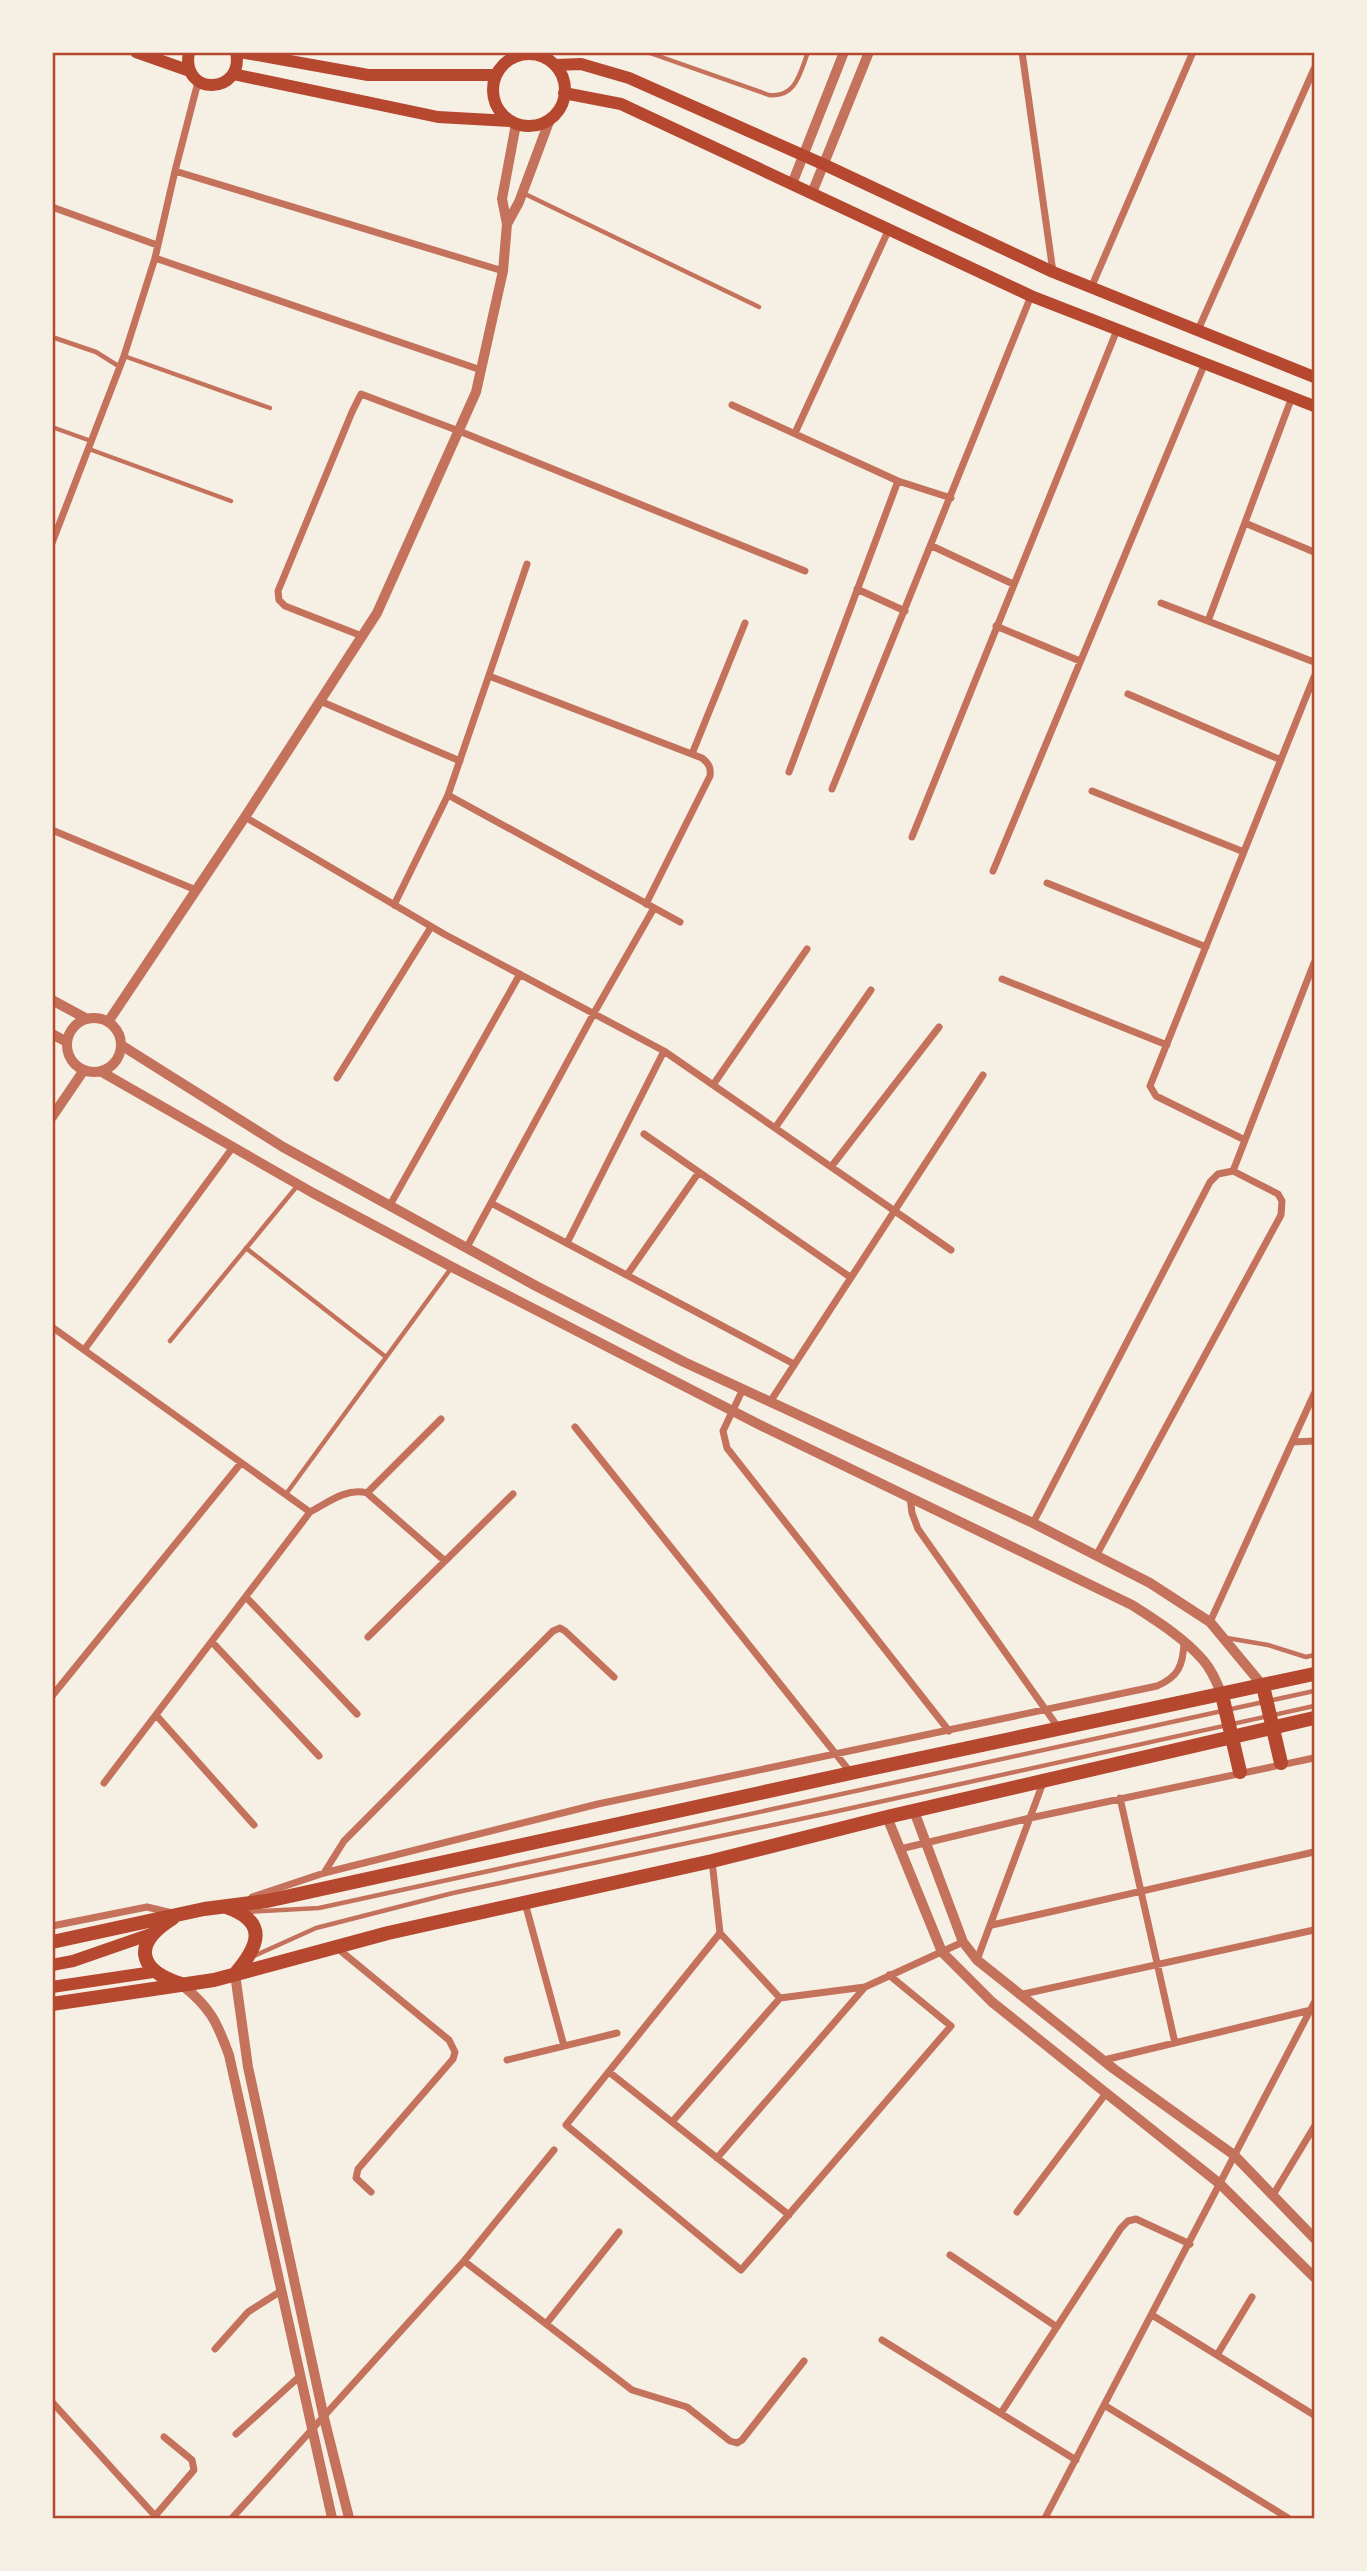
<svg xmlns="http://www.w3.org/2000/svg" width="1367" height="2571" font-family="'Space Grotesk',sans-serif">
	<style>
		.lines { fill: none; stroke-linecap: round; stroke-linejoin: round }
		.service { stroke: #c5725c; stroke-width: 4.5 }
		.minor { stroke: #c5725c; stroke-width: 7 }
		.tertiary { stroke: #c5725c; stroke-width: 10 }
		.secondary { stroke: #b5482f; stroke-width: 12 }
		.primary { stroke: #b5482f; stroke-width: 14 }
		.neatline { fill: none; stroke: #b5482f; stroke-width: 2.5 }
	</style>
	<rect width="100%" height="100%" fill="#f6efe4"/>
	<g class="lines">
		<!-- service -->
		<path class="service" d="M647,52L769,95C796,98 800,73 808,52
			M542,56L543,52
			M523,193L759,307
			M52,337L96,352L120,367
			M124,356L270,408
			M52,427L91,441
			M89,449L231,501
			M246,1248L386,1357
			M170,1341L298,1185
			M286,1494L452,1267
			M1227,1638L1268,1645L1306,1657L1314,1655
			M247,1912L319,1908L1314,1691
			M254,1956L316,1928L453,1893L838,1811L1314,1706"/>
		<!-- minor -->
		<path class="minor" d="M1022,52L1053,272
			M175,171L503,271
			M52,207L157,245
			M155,258L481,370
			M1091,288L1193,52
			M1198,330L1314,69
			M732,405L898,481
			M795,433L889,229
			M1245,523L1314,552
			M52,543L124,356L155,258L175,171L198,82
			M932,546L1013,584
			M857,589L905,611
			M1161,603L1314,662
			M1208,621L1292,397
			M996,626L1080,661
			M362,636L285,606L279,600L278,591L352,412L361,394L459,431L805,571
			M489,676L702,758C709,764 711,767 710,776L646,904
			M1128,694L1281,760
			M320,701L460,761
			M692,754L745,623
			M789,772L898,481L951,498
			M832,789L1031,296
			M1092,791L1244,852
			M448,795L680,922
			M245,817L444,934L664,1051L951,1250
			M52,830L196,890
			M912,837L1117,330
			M993,871L1205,363
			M1047,883L1206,947
			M394,905L448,795L527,564
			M1002,979L1167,1045
			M337,1078L431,927
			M713,1085L807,949
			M775,1128L871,990
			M644,1134L850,1277
			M1245,1140L1156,1096L1150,1086L1314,677
			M831,1167L939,1027
			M491,1203L794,1364
			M390,1205L520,974
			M567,1243L664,1051
			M467,1247L594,1013L654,908
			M627,1275L699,1172
			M52,1327L310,1512L104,1783
			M84,1350L233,1147
			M743,1389L723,1431L727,1448L949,1731
			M770,1402L983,1075
			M575,1427L851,1773
			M1293,1442L1314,1441
			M367,1493L441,1419
			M910,1497L912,1513L918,1529L1060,1730
			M310,1512C327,1503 347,1487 367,1493L445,1561
			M1033,1523L1210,1182L1218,1174L1233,1171L1314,963
			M1096,1556L1281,1215L1282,1201L1278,1194L1233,1171
			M246,1597L357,1714
			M1210,1622L1314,1394
			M368,1637L513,1494
			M212,1642L319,1756
			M52,1696L241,1463
			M156,1715L254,1825
			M1120,1798L1175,2043
			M900,1849L1030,1818L1314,1758
			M712,1861L720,1933
			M324,1873L344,1841L553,1631L560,1628L565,1631L614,1677
			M252,1897L324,1873L598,1804L1157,1686C1178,1677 1183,1666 1184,1643
			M525,1903L564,2046
			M992,1925L1314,1852
			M52,1926L147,1907L172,1913
			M336,1947L449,2040L455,2052L453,2059L358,2169L356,2178L371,2192
			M977,1960L1044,1780
			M889,1975L951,2026L741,2270L566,2125L720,1933L780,1998L865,1987L963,1942
			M1019,1995L1314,1930
			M507,2060L617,2033
			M1104,2060L1311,2010
			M609,2072L789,2215
			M672,2122L780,1998
			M717,2158L865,1987
			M1273,2195L1314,2127
			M1017,2212L1107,2092
			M950,2255L1057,2327
			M464,2261L554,2150
			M1152,2315L1314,2415
			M546,2324L619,2232
			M882,2340L1076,2460
			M215,2349L248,2312L281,2291
			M1217,2355L1252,2297
			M52,2402L157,2518
			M1104,2405L1288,2518
			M1001,2413L1121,2228L1128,2221L1136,2219L1190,2244
			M236,2434L300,2376
			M155,2516L194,2470L192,2460L164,2437
			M232,2518L464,2261L632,2390L687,2407L730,2441L737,2443L742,2440L804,2361
			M1045,2518L1314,2003"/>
		<!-- tertiary -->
		<path class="tertiary" d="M792,184L844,52
			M812,193L869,52
			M507,224L519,202L550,119
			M52,1000L87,1019
			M67 1045a27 27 0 1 1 54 0a27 27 0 1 1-54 0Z
			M108,1022L245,817L377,613L476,392L503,271L507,224L502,199L516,124
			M52,1034L67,1042
			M121,1045L283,1147L536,1286L684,1362L1033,1523L1150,1583L1210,1622L1263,1686
			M100,1071L313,1193L452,1267L764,1427L1132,1605C1157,1621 1184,1638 1203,1660C1212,1670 1217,1683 1222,1695
			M52,1117L84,1070
			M914,1811L963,1942L977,1960L1114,2069L1234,2155L1314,2238
			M887,1817L942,1952L992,2002L1220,2184L1314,2277
			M235,1974L248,2067L324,2418L349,2518
			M182,1985C210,2007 217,2022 229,2055L332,2518"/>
		<!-- secondary -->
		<path class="secondary" d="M136,52L190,71
			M189,52C180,97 245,95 236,52
			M240,52L368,75H496
			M493 90a36 36 0 1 1 72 0a36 36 0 1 1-72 0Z
			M556,65L581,64L629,78L825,165L1053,272L1314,377
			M233,74L438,117L511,121
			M564,93L621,104L1031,296L1314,406
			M52,1965L73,1961L151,1934
			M52,1987L153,1972"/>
		<!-- primary -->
		<path class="primary" d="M1263,1686L1281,1763
			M1222,1695L1240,1772
			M226,1907C269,1922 259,1946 235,1974
			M173,1918C133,1943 136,1969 181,1984
			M52,1942L204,1909L267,1901L851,1773L1314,1674
			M52,2004L214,1980L388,1933L712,1861L887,1817L1314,1718"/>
	</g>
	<!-- border -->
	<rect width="1367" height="2571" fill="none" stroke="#f6efe4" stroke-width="108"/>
	<rect x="54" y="54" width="1259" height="2463" class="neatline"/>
</svg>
